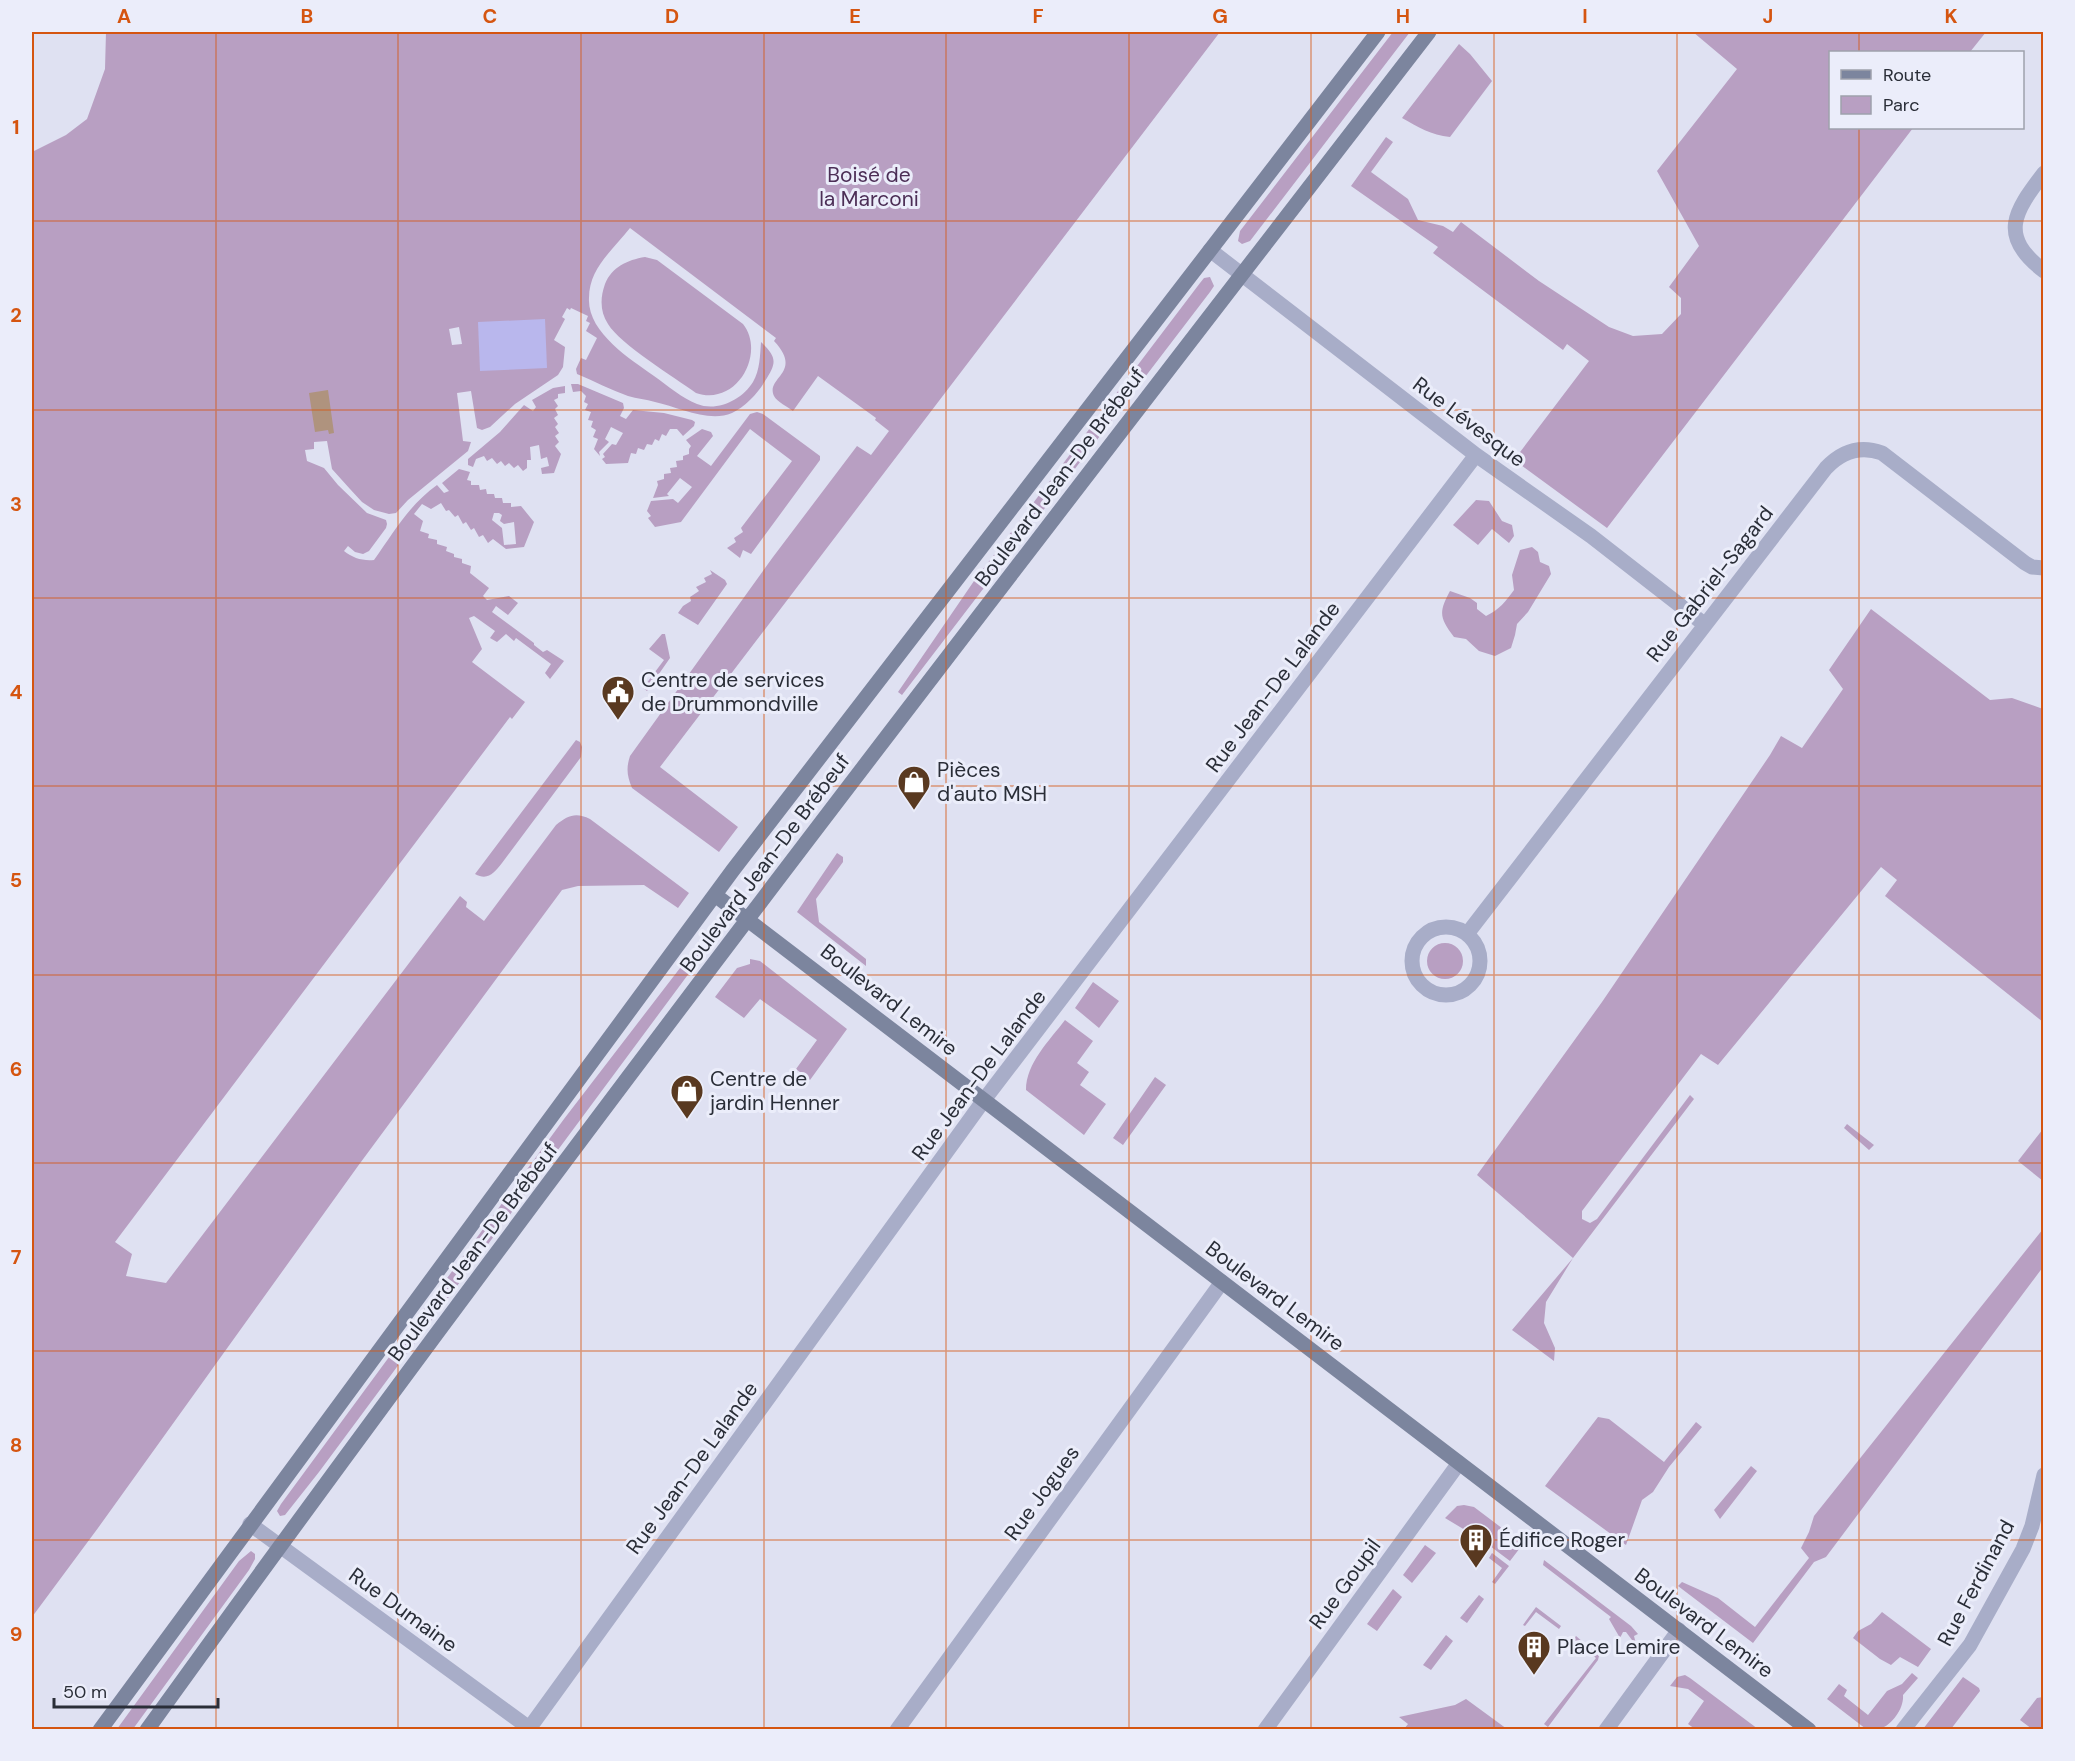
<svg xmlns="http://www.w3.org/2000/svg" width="2075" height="1761" font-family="'DM Sans',sans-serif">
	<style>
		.green { fill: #b89fc2; fill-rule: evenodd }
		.sand { fill: #b9b7ed }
		.water { fill: #af937e }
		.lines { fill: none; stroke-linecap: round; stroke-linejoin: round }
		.street { stroke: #a8adc8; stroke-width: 15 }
		.secondary { stroke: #7c859e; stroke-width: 15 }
		.grid { fill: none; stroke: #d55510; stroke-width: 1.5; stroke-opacity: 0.55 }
		.labels { text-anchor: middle; stroke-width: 6; stroke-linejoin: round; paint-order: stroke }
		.park-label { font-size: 21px; fill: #4c2e56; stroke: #ebedfa }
		.street-label { font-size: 21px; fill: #2a2e38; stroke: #ebedfa }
		.poi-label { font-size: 21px; fill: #2a2e38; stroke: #ebedfa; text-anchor: start }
		.neatline { fill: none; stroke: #d55510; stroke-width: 2 }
		.grid-label { font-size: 20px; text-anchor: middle; font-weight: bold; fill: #d55510 }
	</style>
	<rect width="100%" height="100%" fill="#dfe1f2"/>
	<!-- green -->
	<path class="green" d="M106,32H1220L660,767L738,827L719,852L632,788C627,776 626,768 630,756L773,557L857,446L871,455L889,431L875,420L876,418L818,376L793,411C788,407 777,402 774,396C765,377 804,373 774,341L776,338L630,228C613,250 589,268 589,298C587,332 630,359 654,376C668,386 682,398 697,404C717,412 742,400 753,382C760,370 760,355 761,342C777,357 777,363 765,381C758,393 745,407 732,413C709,423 678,407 655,402C646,399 637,399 628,396C611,390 594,381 577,374L576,369L581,358L586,360L597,338L586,331L590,323L586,321L588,316L571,308L570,310L567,308L562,317L565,319L554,340L565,347L563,367L558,375L515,404L490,427L482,430L477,428L471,391L457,393L463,441L471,442L468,451L408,500L396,513L389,514L374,510L362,502L350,489L332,469L327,441L314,442V449L305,450L307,461L324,468L338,485L367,513L386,520L387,524L386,528L369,551L363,554L355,552L348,546L344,551C353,558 362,561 374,560C394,532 409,505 437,485L444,493L449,491L442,483L459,469L470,472L467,480L471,481V485H479L480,490L486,489L487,494H494L495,498H502L503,503H511V507L521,506L534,522L524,547L506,549L493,539L488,543L483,535L479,537L474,528L471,530L466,522L463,524L458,515L455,517L449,510L446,511L441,503L431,509L422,504L414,514L423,521L420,531L429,534L428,538L437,540V544L447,547L446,551L454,554V557L462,559V563L471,566L470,573L489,588L483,596L487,600L509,596L518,603L508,615L496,606L492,612L534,643V645L543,652L547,650L564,661L550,679L545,673L551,664L516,638L514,641L506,634L497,642L490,638L495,631L474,616L469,618L482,649L472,662L525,702L512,719L510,717L115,1242L132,1254L126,1276L166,1283L460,896L467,902L466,907L484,921L556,825C568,815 576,812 590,819L689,893L678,908L644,885L578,886L562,890L358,1166L98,1528L32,1617V152L66,135L87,119L105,69ZM459,327L462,344L452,345L449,329ZM494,513H499L502,515L500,521L504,524L514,522L516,544L504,545L502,528L492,520Z
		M1393,32H1410L1250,241L1242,244L1238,241L1240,231Z
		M1693,32H1986L1970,52H1830V128H1913L1607,528L1514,460L1589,361L1567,344L1563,350L1433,253L1438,247L1351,186L1386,137L1393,142L1371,172L1408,199L1418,220L1443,226L1453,232L1461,222L1539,281L1609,327L1633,336L1662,334L1681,314V298L1669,287L1699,246L1657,171L1737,69Z
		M1459,44L1470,54L1492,81L1450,137C1431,135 1418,127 1402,118Z
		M645,257L657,260L743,324C766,353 737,407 696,393C674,377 620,344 608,324C600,312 600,298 605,284C612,267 627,260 645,257Z
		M1210,277L1214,286L1210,292L902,695L898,692L974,581L1200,283L1204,278Z
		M571,384H578L623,403L624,408L620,416L626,419L633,410L664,413L692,420L695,422L694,426L683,436L677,429H670L666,436L662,434L659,441L655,439L652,445L647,444L644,450L638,448L636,454L631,453L628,463L606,464L602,459L605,457L603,454L612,444L616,445L623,433L611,427L605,439L609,442L599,452L600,456L594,449L598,439L593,437L596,430L591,427L593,421L588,420L591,412L585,410L588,404L584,402L586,396L581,391L573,392Z
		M565,386V393L558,394V398L554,400L558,406L555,409L558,415L554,418L558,424L555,427L559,433L555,436L559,442L555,446L561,454L554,473L542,474L541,468L549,466L547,457L541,459L539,445L530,447L531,460H527V468L523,471L518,465L514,468L509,463L505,466L501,461L497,464L492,458L487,461L484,456L476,459L473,467L468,465V459L500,432L524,405L533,411L536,407L532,400L553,388Z
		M757,412L763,414L820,456V460L751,554L743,550L740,558L727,548L736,542L734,538L743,532L741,528L792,461L750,429L681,522L655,527L648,518L651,516L647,511L651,501L673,499L678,503L692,487L680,478L667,494L669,496L653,498L658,485L657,481L664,479V474L671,473L670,468L677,467L676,461L683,460V456L689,454V449L691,446L686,440L702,429L711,432L713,436L697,456L711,466L750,414Z
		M1476,500L1489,501L1502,521L1512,525L1514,536L1509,543L1492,529L1478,545L1453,525Z
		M1532,547L1538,552L1540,562L1549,566L1551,574L1528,612L1517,624L1515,635L1511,648L1495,656L1479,651L1466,639L1454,637C1440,618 1438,613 1450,591L1470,598L1477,603V609L1486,616C1499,610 1506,601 1514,590L1512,575L1520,550Z
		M710,570L725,580L727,584L698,625L678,613L683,606L691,601L690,597L699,591L696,587L706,582L704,578L712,574Z
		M1871,609L1990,700L2012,698L2043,709V1022L1885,896L1897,880L1881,867L1718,1065L1701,1054L1582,1211V1219L1590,1223L1597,1219L1690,1095L1694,1099L1573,1258L1546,1302L1544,1323L1555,1348L1554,1361L1512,1330L1573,1258L1477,1175L1602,1002L1770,755L1781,736L1802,748L1843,689L1829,670Z
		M662,634H665L670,658L647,691L643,688L664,660L649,649Z
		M576,740L580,742L582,747L581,757L502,863C494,873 488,881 475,874Z
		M837,853L843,857V862L816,899L819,922L866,959V966L797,912Z
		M700,942H704L706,944L707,949L319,1472L285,1515L280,1516L277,1511L281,1504L564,1119Z
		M1427 961a18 18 0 1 1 36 0a18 18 0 1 1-36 0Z
		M750,959L760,961L847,1029L810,1080L796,1069L817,1040L760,999L744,1018L715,997L737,968L750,964Z
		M1093,982L1119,1001L1099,1028L1075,1008Z
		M1065,1020L1093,1041L1077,1063L1089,1072L1080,1085L1106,1104L1084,1135L1026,1090C1026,1063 1050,1040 1065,1020Z
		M1155,1077L1166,1085L1123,1145L1113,1138Z
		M1847,1124L1874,1145L1869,1150L1844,1128Z
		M2043,1129V1181L2018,1161Z
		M2043,1229V1267L1826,1557L1814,1562L1753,1643L1678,1586L1682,1582L1718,1598L1755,1627L1809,1558L1801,1548L1809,1532L1814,1516Z
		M1598,1417L1609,1419L1664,1462L1696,1422L1702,1427L1669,1467L1653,1492L1642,1500L1626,1545L1545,1486Z
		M1751,1466L1757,1471L1720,1519L1714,1510Z
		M1464,1505L1474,1507L1523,1544L1510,1561L1490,1546L1483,1554L1470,1544L1468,1546L1463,1542L1470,1533L1445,1518L1457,1506Z
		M1425,1545L1436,1553L1412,1583L1403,1575Z
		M251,1551L255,1554V1559L249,1570L133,1729H117L239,1561Z
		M1492,1553L1509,1566L1495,1584L1492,1582L1502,1568L1489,1558Z
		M1544,1560L1631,1626L1638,1634L1634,1636L1636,1644L1630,1654L1625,1650V1646H1629L1632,1640L1626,1632H1623L1620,1638L1609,1619L1611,1617L1543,1565Z
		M1393,1589L1402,1597L1377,1631L1367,1624Z
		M1479,1595L1484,1599L1467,1623L1460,1618Z
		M1536,1607L1561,1626L1559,1629L1536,1612L1525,1626L1523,1625Z
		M1882,1612L1931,1649L1918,1667L1900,1657L1891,1665L1880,1659L1853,1638L1858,1631L1871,1624Z
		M1446,1635L1453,1641L1431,1670L1423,1665Z
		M1576,1636L1599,1656L1598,1660L1548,1727L1544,1724L1596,1658L1573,1640Z
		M1912,1673L1918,1678L1903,1695C1904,1708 1893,1724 1880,1729C1876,1731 1870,1729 1866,1729L1827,1699L1839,1684L1847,1690L1844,1696L1868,1715L1887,1691L1902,1684Z
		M1685,1675L1690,1678L1758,1729H1695L1688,1724L1704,1701L1688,1689L1670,1686L1677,1677Z
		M1963,1677L1979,1688L1980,1691L1951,1729H1923Z
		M2043,1697V1729H2032L2020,1720L2037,1698Z
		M1466,1699L1507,1729H1404L1408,1724L1399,1717L1455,1705Z"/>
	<!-- sand -->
	<path class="sand" d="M545,319L547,368L480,371L478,322Z"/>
	<!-- water -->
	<path class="water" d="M328,390L334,433L329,434L328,430L315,432L309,393Z"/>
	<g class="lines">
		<!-- street -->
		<path class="street" d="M2044,173C2014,212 1998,236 2044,271
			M1210,250L1476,455L1591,536L1704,624
			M1412 961a34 34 0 1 1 68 0a34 34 0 1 1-68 0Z
			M1467,934L1826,468C1842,451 1860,445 1882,453L2025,563L2032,567L2044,568
			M250,1524L532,1730
			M528,1730L984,1100L1476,455
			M897,1730L1222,1282
			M1265,1730L1459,1463
			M1606,1730L1679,1630
			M1903,1730L1970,1645L2023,1549L2032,1526L2044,1475"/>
		<!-- secondary -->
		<path class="secondary" d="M715,895L1809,1730
			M100,1730L733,870L1378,32
			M147,1730C561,1154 996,593 1429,32"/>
	</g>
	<!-- grid -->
	<path class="grid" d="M216,32V1730M398,32V1730M581,32V1730M764,32V1730M946,32V1730M1129,32V1730M1311,32V1730M1494,32V1730M1677,32V1730M1859,32V52M1859,128V1730M32,221H2044M32,410H2044M32,598H2044M32,786H2044M32,975H2044M32,1163H2044M32,1351H2044M32,1540H2044"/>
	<!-- icons -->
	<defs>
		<g id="civic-pin" transform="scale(1.725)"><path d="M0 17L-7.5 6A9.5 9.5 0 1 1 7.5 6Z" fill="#593920" stroke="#ebedfa"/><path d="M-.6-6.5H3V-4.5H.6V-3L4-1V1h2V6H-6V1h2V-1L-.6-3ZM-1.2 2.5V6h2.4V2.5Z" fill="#fff"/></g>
		<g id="shop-pin" transform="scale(1.725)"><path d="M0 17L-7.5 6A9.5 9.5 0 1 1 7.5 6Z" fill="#593920" stroke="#ebedfa"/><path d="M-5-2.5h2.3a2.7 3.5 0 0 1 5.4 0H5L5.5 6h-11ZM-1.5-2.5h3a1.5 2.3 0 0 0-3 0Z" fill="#fff"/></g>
		<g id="building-pin" transform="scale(1.725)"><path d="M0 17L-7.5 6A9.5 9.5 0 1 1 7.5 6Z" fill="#593920" stroke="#ebedfa"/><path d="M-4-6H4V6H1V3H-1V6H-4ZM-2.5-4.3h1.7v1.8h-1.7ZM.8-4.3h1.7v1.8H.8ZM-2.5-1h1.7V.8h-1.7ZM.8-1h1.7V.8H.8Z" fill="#fff"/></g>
	</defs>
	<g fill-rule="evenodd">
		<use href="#civic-pin" x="618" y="692"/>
		<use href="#shop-pin" x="914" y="782"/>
		<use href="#shop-pin" x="687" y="1091"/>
		<use href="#building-pin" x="1476" y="1540"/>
		<use href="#building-pin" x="1534" y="1647"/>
	</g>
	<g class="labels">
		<!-- park labels -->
		<g class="park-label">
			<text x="869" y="182">Boisé de<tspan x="869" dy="24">la Marconi</tspan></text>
		</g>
		<!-- street labels -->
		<g class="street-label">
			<text transform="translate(1469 422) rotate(37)" y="7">Rue Lévesque</text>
			<text transform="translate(1060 477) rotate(-53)" y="7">Boulevard Jean-De Brébeuf</text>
			<text transform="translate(1710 584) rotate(-52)" y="7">Rue Gabriel-Sagard</text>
			<text transform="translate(1273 687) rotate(-53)" y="7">Rue Jean-De Lalande</text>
			<text transform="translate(765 863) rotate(-53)" y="7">Boulevard Jean-De Brébeuf</text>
			<text transform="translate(889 1000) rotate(38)" y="7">Boulevard Lemire</text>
			<text transform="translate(979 1075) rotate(-53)" y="7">Rue Jean-De Lalande</text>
			<text transform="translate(473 1252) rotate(-53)" y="7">Boulevard Jean-De Brébeuf</text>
			<text transform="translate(1275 1296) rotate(37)" y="7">Boulevard Lemire</text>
			<text transform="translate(692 1468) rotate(-54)" y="7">Rue Jean-De Lalande</text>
			<text transform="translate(1042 1493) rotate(-54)" y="7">Rue Jogues</text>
			<text transform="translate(1976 1583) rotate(-62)" y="7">Rue Ferdinand</text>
			<text transform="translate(1345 1584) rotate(-54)" y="7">Rue Goupil</text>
			<text transform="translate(403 1610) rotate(36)" y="7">Rue Dumaine</text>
			<text transform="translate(1704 1623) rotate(37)" y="7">Boulevard Lemire</text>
		</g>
		<!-- poi labels -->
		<g class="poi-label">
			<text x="641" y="687">Centre de services<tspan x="641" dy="24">de Drummondville</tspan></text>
			<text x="937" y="777">Pièces<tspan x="937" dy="24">d'auto MSH</tspan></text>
			<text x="710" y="1086">Centre de<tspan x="710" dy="24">jardin Henner</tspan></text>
			<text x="1499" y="1547">Édifice Roger</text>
			<text x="1557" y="1654">Place Lemire</text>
		</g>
	</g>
	<!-- border -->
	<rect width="2075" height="1761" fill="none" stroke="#ebedfa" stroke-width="66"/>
	<!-- legend -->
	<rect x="1829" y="51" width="195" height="78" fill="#ebedfa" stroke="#9ea1ac" stroke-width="1.5"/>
	<rect x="1841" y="70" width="30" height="9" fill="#7c859e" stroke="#9ea1ac" stroke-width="1.5"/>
	<text x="1883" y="81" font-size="18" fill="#2a2e38">Route</text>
	<rect x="1841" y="96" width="30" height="18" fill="#b89fc2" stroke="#9ea1ac" stroke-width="1.5"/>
	<text x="1883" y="111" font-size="18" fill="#2a2e38">Parc</text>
	<!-- scale -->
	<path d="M54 1698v9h164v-9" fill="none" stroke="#2a2e38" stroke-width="3"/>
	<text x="63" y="1698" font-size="18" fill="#2a2e38" stroke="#ebedfa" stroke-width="4.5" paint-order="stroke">50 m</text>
	<rect x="33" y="33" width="2009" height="1695" class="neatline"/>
	<g class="grid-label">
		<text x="124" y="23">A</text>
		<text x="307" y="23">B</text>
		<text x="490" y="23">C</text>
		<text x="672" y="23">D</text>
		<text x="855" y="23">E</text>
		<text x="1038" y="23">F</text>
		<text x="1220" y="23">G</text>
		<text x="1403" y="23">H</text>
		<text x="1585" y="23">I</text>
		<text x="1768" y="23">J</text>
		<text x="1951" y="23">K</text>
		<text x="16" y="134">1</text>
		<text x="16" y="322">2</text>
		<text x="16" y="511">3</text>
		<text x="16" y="699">4</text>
		<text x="16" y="887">5</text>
		<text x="16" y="1076">6</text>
		<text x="16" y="1264">7</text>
		<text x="16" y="1452">8</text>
		<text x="16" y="1641">9</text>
	</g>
</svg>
